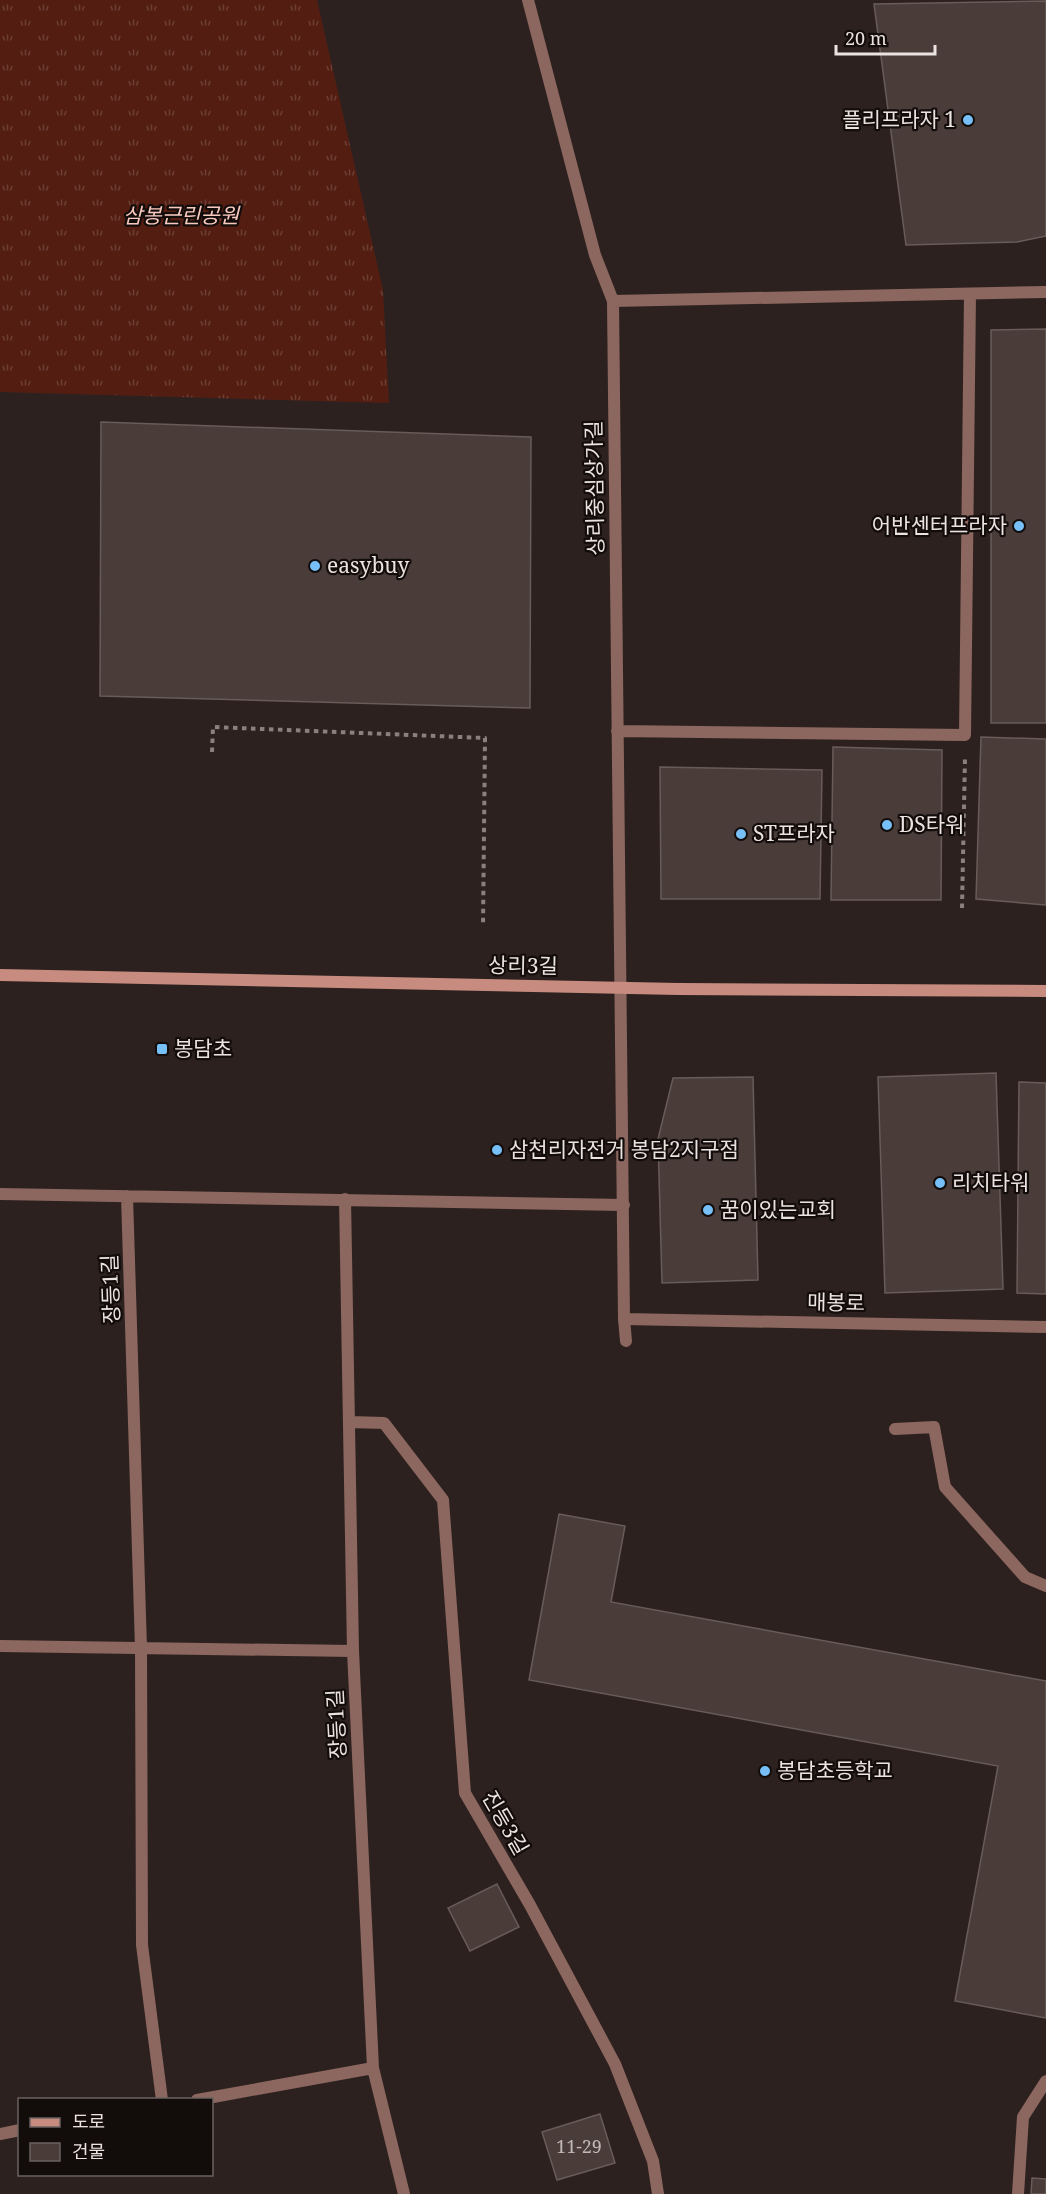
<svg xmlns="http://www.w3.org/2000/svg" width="1046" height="2194" font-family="'Noto Serif','Noto Sans KR',serif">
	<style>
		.grass { fill: url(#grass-tufts) }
		.building { fill: #493c39; stroke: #695b58; stroke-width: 1.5 }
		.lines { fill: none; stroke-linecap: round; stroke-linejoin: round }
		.path { stroke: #8a807e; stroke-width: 4; stroke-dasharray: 4.5 4.5; stroke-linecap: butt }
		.lane { stroke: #8c675f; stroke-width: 12 }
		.street { stroke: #8c675f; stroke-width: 12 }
		.secondary { stroke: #c78c7f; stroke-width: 12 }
		.poi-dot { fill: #77bff7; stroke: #120c0b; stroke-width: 2 }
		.labels { text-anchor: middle; stroke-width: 4.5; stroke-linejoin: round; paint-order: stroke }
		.number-label { font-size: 18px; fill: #c2b9b7 }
		.poi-label { font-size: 21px; fill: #ebe3e1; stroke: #120c0b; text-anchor: start }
		.park-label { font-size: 21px; font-style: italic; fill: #f9c9be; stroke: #120c0b }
		.street-label { font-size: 21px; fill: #ebe3e1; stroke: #120c0b }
	</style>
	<defs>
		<pattern id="grass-tufts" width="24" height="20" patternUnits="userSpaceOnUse" patternTransform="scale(1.5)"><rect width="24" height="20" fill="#531d12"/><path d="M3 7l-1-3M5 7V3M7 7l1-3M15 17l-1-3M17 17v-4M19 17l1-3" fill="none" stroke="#6c3e34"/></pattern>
	</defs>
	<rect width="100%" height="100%" fill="#2d211f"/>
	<!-- grass -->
	<path class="grass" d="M0,0H317L383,290L389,403L0,392Z"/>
	<!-- building -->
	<path class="building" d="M1046,1V236L1017,242L906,245L874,4Z
		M1046,329V723H991V330Z
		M101,422L531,437L530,708L100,696Z
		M981,737L1046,739V905L976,899Z
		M833,747L942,750L941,900H831Z
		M660,767L822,770L820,899H661Z
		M996,1073L1003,1289L885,1293L878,1077Z
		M753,1077L758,1280L662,1283L658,1139L673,1078Z
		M1019,1082L1046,1083V1294L1017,1293Z
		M559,1514L625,1526L611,1602L1046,1681V2018L955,2001L998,1766L529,1680Z
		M497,1884L519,1927L470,1951L448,1908Z
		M600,2114L615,2163L557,2180L542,2132Z
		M1032,2178L1046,2179V2194H1031Z"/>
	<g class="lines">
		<!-- path -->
		<path class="path" d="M212,752L213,727L485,738L483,926
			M962,908L965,757"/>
		<!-- lane -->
		<path class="lane" d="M624,1319L626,1341
			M895,1429L934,1427L945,1487L1025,1577L1046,1586"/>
		<!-- street -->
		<path class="street" d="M528,0L595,255L613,301L624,1319L1046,1327
			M613,301L1046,292
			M617,731L965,735L970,294
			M0,1194L624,1205
			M127,1196L141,1648L142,1945L162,2100
			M345,1199L353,1651L373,2068L404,2194
			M349,1422L384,1423L443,1500L465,1793L530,1905L615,2064L653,2161L658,2194
			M0,1646L353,1651
			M197,2100L373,2068
			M0,2134L20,2130
			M1018,2194L1023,2117L1046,2081"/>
		<!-- secondary -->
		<path class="secondary" d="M0,975L678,989L1046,991"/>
	</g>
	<!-- markers -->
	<g class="poi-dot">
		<circle cx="968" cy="120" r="6"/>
		<circle cx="1019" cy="526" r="6"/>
		<circle cx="315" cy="566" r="6"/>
		<circle cx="887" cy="825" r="6"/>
		<circle cx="741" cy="834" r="6"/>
		<rect x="156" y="1043" width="12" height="12" rx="3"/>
		<circle cx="497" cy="1150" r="6"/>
		<circle cx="940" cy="1183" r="6"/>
		<circle cx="708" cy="1210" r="6"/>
		<circle cx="765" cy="1771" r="6"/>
	</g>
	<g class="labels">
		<!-- number labels -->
		<g class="number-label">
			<text x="579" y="2153">11-29</text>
		</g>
		<!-- poi labels -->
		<g class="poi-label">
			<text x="956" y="127" text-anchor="end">플리프라자 1</text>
			<text x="1007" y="533" text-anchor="end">어반센터프라자</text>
			<text x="327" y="573">easybuy</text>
			<text x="899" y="832">DS타워</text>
			<text x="753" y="841">ST프라자</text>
			<text x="174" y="1056">봉담초</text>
			<text x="509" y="1157">삼천리자전거 봉담2지구점</text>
			<text x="952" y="1190">리치타워</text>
			<text x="720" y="1217">꿈이있는교회</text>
			<text x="777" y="1778">봉담초등학교</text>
		</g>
		<!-- park labels -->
		<g class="park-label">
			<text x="181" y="223">삼봉근린공원</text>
		</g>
		<!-- street labels -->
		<g class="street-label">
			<text transform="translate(595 488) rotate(-91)" y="7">상리중심상가길</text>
			<text transform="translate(523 966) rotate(1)" y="7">상리3길</text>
			<text transform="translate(111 1289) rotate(-92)" y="7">장등1길</text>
			<text transform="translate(836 1303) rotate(1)" y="7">매봉로</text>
			<text transform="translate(337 1724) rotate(-93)" y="7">장등1길</text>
			<text transform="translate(505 1823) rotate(60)" y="7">진등3길</text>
		</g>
	</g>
	<!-- legend -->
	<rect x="18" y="2098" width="195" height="78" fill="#120c0b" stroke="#696261" stroke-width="1.5"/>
	<rect x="30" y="2118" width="30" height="9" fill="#c78c7f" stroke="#696261" stroke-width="1.5"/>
	<text x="72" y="2128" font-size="18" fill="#ebe3e1">도로</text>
	<rect x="30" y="2143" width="30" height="18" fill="#493c39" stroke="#696261" stroke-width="1.5"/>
	<text x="72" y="2158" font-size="18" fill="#ebe3e1">건물</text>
	<!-- scale -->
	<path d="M836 45v9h99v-9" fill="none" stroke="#ebe3e1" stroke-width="3"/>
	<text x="845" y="45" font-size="18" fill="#ebe3e1" stroke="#120c0b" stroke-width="4.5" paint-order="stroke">20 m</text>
</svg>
